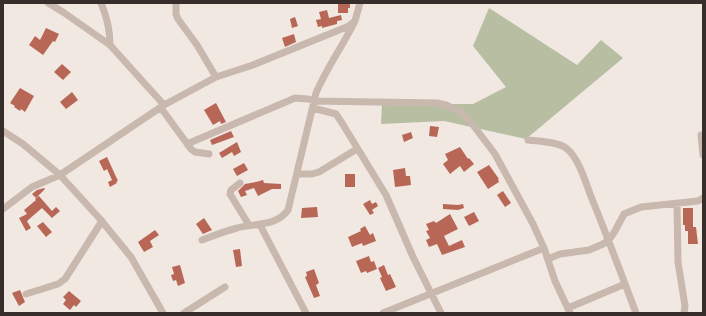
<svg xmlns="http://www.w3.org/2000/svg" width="706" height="316" font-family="Rubik,sans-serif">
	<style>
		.green { fill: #b7bea2 }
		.building { fill: #b86757 }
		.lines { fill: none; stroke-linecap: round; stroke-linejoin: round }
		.minor { stroke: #c8b8ae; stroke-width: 7 }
	</style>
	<rect width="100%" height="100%" fill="#f1e8e1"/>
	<!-- green -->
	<path class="green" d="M489,8L577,65L601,40L623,58L526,139L444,121L381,124L382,104H473L506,87L473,46Z"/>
	<!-- building -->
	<path class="building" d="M338,3H350V8H348V13H338Z
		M327,10L329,18L341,15L342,20L337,21V24L322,28V26L318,27L316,20L321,19L319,12Z
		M295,17L298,26L292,28L290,19Z
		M46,28L59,34L55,42L53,41L43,55L29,45L35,36L40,40Z
		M294,34L296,42L285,47L282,38Z
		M62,64L71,72L63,80L54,72Z
		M20,88L34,96L25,112L21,109L20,111L14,107L15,106L10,103Z
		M72,92L78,100L66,109L60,102Z
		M216,103L226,122L221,124L220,121L213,125L204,110Z
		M430,126L439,127L437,137L429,136Z
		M231,131L234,137L212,145L210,140Z
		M411,132L413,138L404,142L402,135Z
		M237,142L241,152L234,156L232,152L222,158L219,153Z
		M460,147L468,159L469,158L474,164L464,172L460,166L450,174L443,164L448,160L445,154Z
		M107,157L118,181L116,182L117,183L110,187L108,182L112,180L107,169L104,171L99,161Z
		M244,163L248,170L237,176L233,169Z
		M489,165L499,179H498L499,182L488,189L477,172Z
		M405,168L406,176H410L411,185L395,187L393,170Z
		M345,174H355V187H345Z
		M263,180L264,183L281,184V189H272L258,196L254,188L245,191L247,195L241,197L238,191L245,184L256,182Z
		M44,188L45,189L36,198L32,194L37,190Z
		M503,191L511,203L505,207L497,195Z
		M39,196L52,211L56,207L60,211L52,218L42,208L27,221L31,228L26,231L19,218L27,214L24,210L36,200L35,199Z
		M370,200L372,204L376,202L378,206L372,210L374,213L370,215L363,204Z
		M443,204L458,205L463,204L464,208L458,210L443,209Z
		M317,207L318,217L301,218L302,208Z
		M683,208H693V227H696L698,244H688V231H685V225H683Z
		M474,212L479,221L469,226L464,217Z
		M450,214L458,229L444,236L449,246L462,240L465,247L442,255L437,244L429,247L426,240L430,238L426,231L429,230L426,224L434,221L436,223Z
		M204,218L212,230L203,234L196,224Z
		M43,222L52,232L46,237L37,226Z
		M365,226L370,235L373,233L376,241L363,246L362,243L352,247L348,237L361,231L360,229Z
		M155,230L159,235L150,241L153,247L144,252L138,242Z
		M240,249L242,266L236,267L233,250Z
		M369,256L371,262L374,261L377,269L367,273L366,271L361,273L356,261Z
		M180,265L185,283L178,286L176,280L173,281L171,275L174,274L172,267Z
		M384,265L388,275L390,274L396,287L386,291L380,278L382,277L378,268Z
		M314,269L319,283L316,285L320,296L314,298L305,277L307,276L306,272Z
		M20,290L25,302L19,306L12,293Z
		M69,291L81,301L76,307L74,305L70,310L63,304L66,300L63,297Z"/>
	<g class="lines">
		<!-- minor -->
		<path class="minor" d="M48,3L63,12L110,45L164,105
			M101,3C107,17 110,30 110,45
			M176,3V14L178,19L197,45L216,77
			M161,108L191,149L195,152L209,154
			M313,108L336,114L342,123L386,195L413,257L441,313
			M3,131L23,144L60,175L100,219L131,257L163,313
			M701,135L703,155
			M528,140C538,141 559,142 566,148C578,157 585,180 590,194C606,233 621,273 636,313
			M187,144L295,98L308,99L314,101L437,103L446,105L461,112L473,125L495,154L533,224L544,248L555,281L570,313
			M297,174H312L319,172L357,149
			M240,183L231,190L230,194L249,225
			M677,204L678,262L685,306L684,313
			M3,209L32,187L60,175L164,105L216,77L253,65L349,26L355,21L360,3
			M260,225L306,313
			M202,240C213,236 225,231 237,228C254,223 276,227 288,210L316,93C326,69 342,47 354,23
			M548,259L560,254L589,250L603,244L609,240L615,231L624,214L641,207L698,201L703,198
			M26,294L58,284L65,279L102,221
			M568,308L625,284
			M184,313L225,287
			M383,313L544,248"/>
	</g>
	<!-- border -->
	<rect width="706" height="316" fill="none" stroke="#372e2b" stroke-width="8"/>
</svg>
